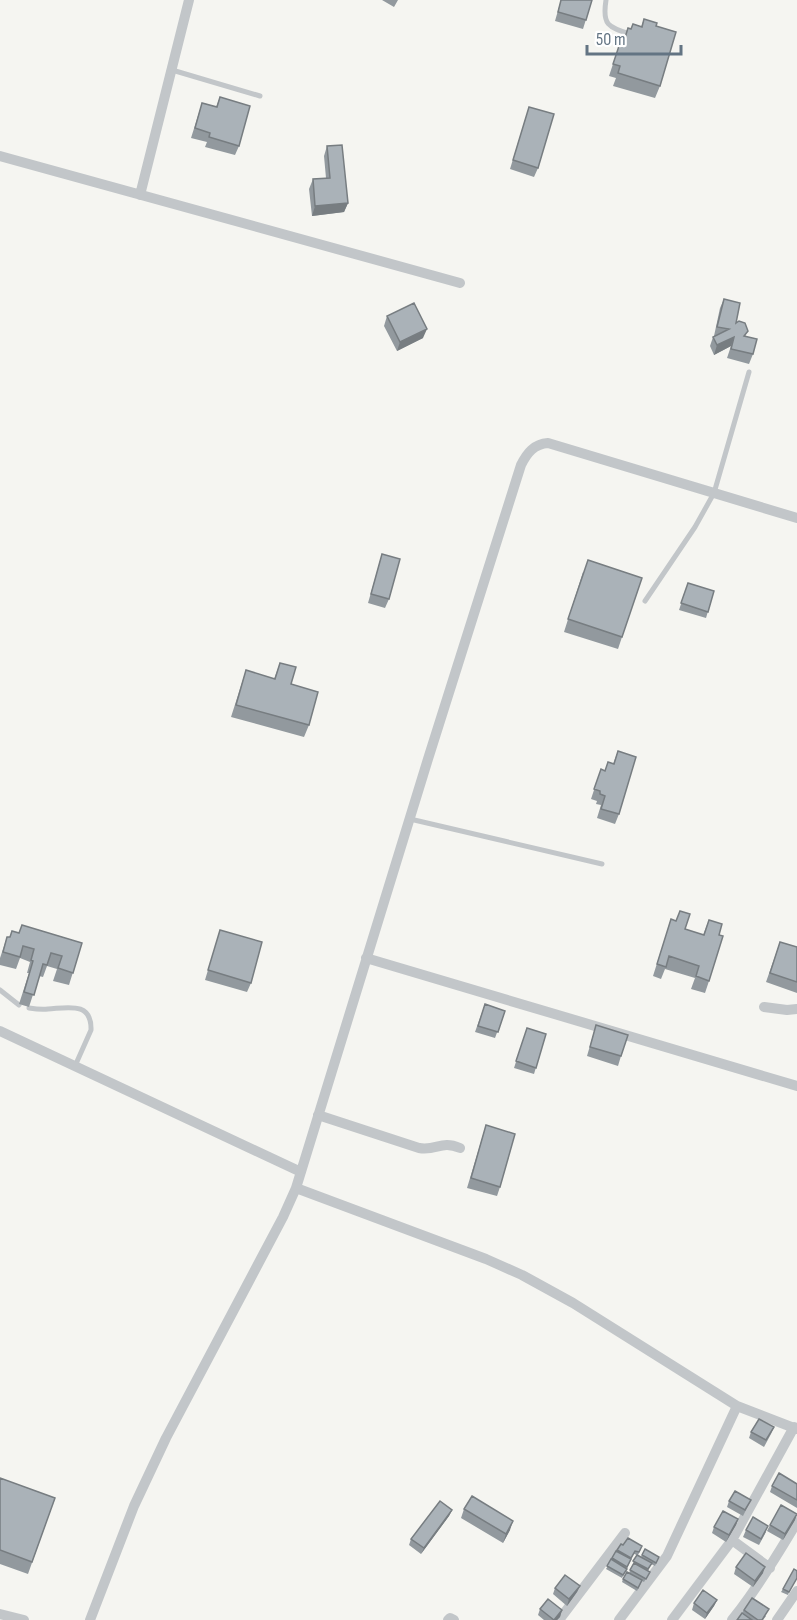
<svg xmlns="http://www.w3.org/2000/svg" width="797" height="1620" font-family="'Sofia Sans Condensed',sans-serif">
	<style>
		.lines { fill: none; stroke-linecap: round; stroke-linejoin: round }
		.lane { stroke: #c2c6c9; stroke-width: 5 }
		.street { stroke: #c2c6c9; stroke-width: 10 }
		.wall { fill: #92999e }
		.shaded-wall { fill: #777d81 }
		.building { fill: #aab2b8; stroke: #777d81; stroke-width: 1.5 }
	</style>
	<rect width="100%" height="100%" fill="#f5f5f1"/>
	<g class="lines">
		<!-- lane -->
		<path class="lane" d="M606,0C602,25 608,27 630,34
			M172,70L260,96
			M645,601L695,527L714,493L749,372
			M410,819L602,864
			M0,990L19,1005
			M29,1008C35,1009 42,1010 48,1009C67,1008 92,1001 91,1030L75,1066"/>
		<!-- street -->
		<path class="street" d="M0,156L460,283
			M140,195L189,0
			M366,958L797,1086
			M764,1007L787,1010L797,1009
			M0,1031L301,1172
			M318,1115L419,1148C437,1151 441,1140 460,1148
			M296,1188L486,1259L522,1275L573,1303L737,1406L797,1429
			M732,1540L770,1568
			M0,1614L24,1620
			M90,1620L134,1506L166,1438L283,1217L296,1188L428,759L521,465C527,453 534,444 548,443L797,518
			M448,1620L450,1618L454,1620
			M559,1620L625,1533
			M619,1620L667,1556L737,1406
			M672,1620L732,1540L794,1427
			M732,1620C757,1589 777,1556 797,1522
			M777,1620L797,1591"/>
	</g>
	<!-- wall -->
	<path class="wall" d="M382,0H398L394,7Z
		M561,0H592L583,29L555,21Z
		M644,19L656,26L660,86L655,98L613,86L616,78L609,76L621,40L623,41L628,28L631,29L641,27Z
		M220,97L239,146L235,155L205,147L207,142L191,138L202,103L216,107Z
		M529,107L538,168L534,177L510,169Z
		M327,146L348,203L344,212L312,216L309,189L313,179L326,178L324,156Z
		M724,299L736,323L746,336L753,354L749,364L727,358L731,346L714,355L710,346L713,337L715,336H714L720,308Z
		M387,316L423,338L397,351L384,326Z
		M382,554L389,599L385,608L368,603Z
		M583,572L622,637L618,649L564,632Z
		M688,583L714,591L706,618L679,610Z
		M280,663L291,684L309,725L304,737L231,717L246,670L274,679Z
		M618,751L619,814L615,824L597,818L601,805L596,804L597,801L591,799L601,769L605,771L613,764Z
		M671,919L685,929L703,935L709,920L719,935L709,981L705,993L691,989L695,978L665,969L661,979L653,976Z
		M22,925L82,943L69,985L53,981L57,969L47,966L43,977L39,976L29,1007L19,1004L29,973H27L30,962L20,958L16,969L0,965V958L7,937H10L19,933Z
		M220,930L251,983L247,992L205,980Z
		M780,942L797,947V993L766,982Z
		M485,1004L505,1011L495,1038L475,1032Z
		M596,1025L621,1056L618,1066L587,1056Z
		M527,1028L546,1034L534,1074L514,1068Z
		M486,1125L500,1187L497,1196L467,1188Z
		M774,1427L771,1434L764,1447L749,1438L751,1432Z
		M0,1478L55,1498L28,1574L0,1564Z
		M797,1484V1508L770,1492L772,1486Z
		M751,1500L743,1516L727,1507L729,1501Z
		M464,1509L510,1530L503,1543L461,1518Z
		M452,1510L449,1516L421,1554L409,1545L411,1539Z
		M738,1519L736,1525L726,1542L712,1533L714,1527Z
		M795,1520L783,1540L767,1531L770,1525Z
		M746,1530L766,1532L759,1545L743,1537Z
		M621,1544L623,1545L641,1549L638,1555L641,1557L642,1555L659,1557L655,1566L651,1564L648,1571L650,1572L648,1575L644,1582L642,1581L637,1591L622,1582L623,1579L629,1573L637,1555L634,1554L622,1578L606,1569Z
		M736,1567L763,1573L753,1587L734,1574Z
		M797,1571L788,1595L781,1592L783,1589Z
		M580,1586L577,1592L567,1606L553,1594L555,1588Z
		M717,1600L714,1606L705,1619L692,1610L694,1603Z
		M540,1609L562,1610L560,1617L557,1620H544L538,1615Z
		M744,1610L766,1616L763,1620H737Z"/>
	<!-- shaded-wall -->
	<path class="shaded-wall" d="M348,203L344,212L312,216L315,206Z
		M427,329L423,338L397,351L400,342Z
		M734,337L731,346L714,355L717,345Z
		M452,1510L449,1516L421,1554L424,1548Z
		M797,1514L795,1520L783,1540L785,1534Z
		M738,1519L736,1525L726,1542L729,1535Z
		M513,1521L510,1530L503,1543L506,1534Z
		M765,1567L763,1573L753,1587L755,1581Z
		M580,1586L577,1592L567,1606L569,1599Z
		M717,1600L714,1606L705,1619L707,1613Z
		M562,1610L560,1617L557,1620H554Z"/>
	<!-- building -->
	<path class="building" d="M561,0H592L586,20L558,12Z
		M644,19L657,23L656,26L676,32L660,86L618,73L620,66L613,64L621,40L624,41L628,28L631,29L633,24L642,27Z
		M220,97L250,106L239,146L209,137L210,133L195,128L202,103L217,107Z
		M529,107L554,114L538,168L513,160Z
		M342,145L348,203L315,206L313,179L330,178L327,146Z
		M724,299L740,303L736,323L739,321L745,323L748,331L744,336L757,339L753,354L731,349L734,337L717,345L713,337L729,329L717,327Z
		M414,303L427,329L400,342L387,316Z
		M382,554L400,559L389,599L371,594Z
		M588,560L642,578L622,637L568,619Z
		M688,583L714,591L708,612L681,603Z
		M280,663L296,667L291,684L318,692L309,725L236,705L246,670L275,679Z
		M618,751L636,757L619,814L601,809L605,796L600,794V791L594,789L601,769L605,771L608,762L614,764Z
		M680,911L690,914L685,929L704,935L709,920L722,924L719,935L723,936L709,981L696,976L699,966L669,956L666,967L657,964L671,919L676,921Z
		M22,925L82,943L73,973L58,968L62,956L51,953L47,965L43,964L34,995L24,992L33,961L31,960L34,949L23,946L20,957L3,952L7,937H10L12,931L19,933Z
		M220,930L262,942L251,983L208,970Z
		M780,942L797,947V982L770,973Z
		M485,1004L505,1011L498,1032L478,1026Z
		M596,1025L628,1035L621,1056L590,1047Z
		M527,1028L546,1034L536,1068L516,1061Z
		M486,1125L515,1134L500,1187L471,1178Z
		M759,1419L774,1427L766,1440L751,1432Z
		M779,1473L797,1484V1500L772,1486Z
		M0,1478L55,1498L32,1562L0,1550Z
		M735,1491L751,1500L745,1510L729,1501Z
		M472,1496L513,1521L506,1534L464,1509Z
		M440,1501L452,1510L424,1548L411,1539Z
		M781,1505L797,1514L785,1534L770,1525Z
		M723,1511L738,1519L729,1535L714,1527Z
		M753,1517L768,1526L761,1539L746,1530Z
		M628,1538L642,1546L639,1552L635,1551L631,1558L617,1550L621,1544L623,1545Z
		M645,1549L659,1557L656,1563L642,1555Z
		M616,1551L631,1559L627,1567L612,1558Z
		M746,1553L765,1567L755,1581L736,1567Z
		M637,1555L652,1563L648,1569L633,1561Z
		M611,1559L627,1569L623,1575L607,1566Z
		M634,1563L650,1572L646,1579L630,1570Z
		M794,1569L797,1571V1578L789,1592L783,1589Z
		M627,1572L642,1580L638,1588L623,1579Z
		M565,1575L580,1586L569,1599L555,1588Z
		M703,1590L717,1600L707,1613L694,1603Z
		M752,1598L769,1609L762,1620H758L744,1610Z
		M548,1599L562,1610L554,1620L540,1609Z
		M742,1613L752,1620H737Z"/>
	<!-- scale -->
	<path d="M587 45v9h94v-9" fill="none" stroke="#637483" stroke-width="3"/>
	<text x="596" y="45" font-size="18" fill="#637483" stroke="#ffffff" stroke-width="4.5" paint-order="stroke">50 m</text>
</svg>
